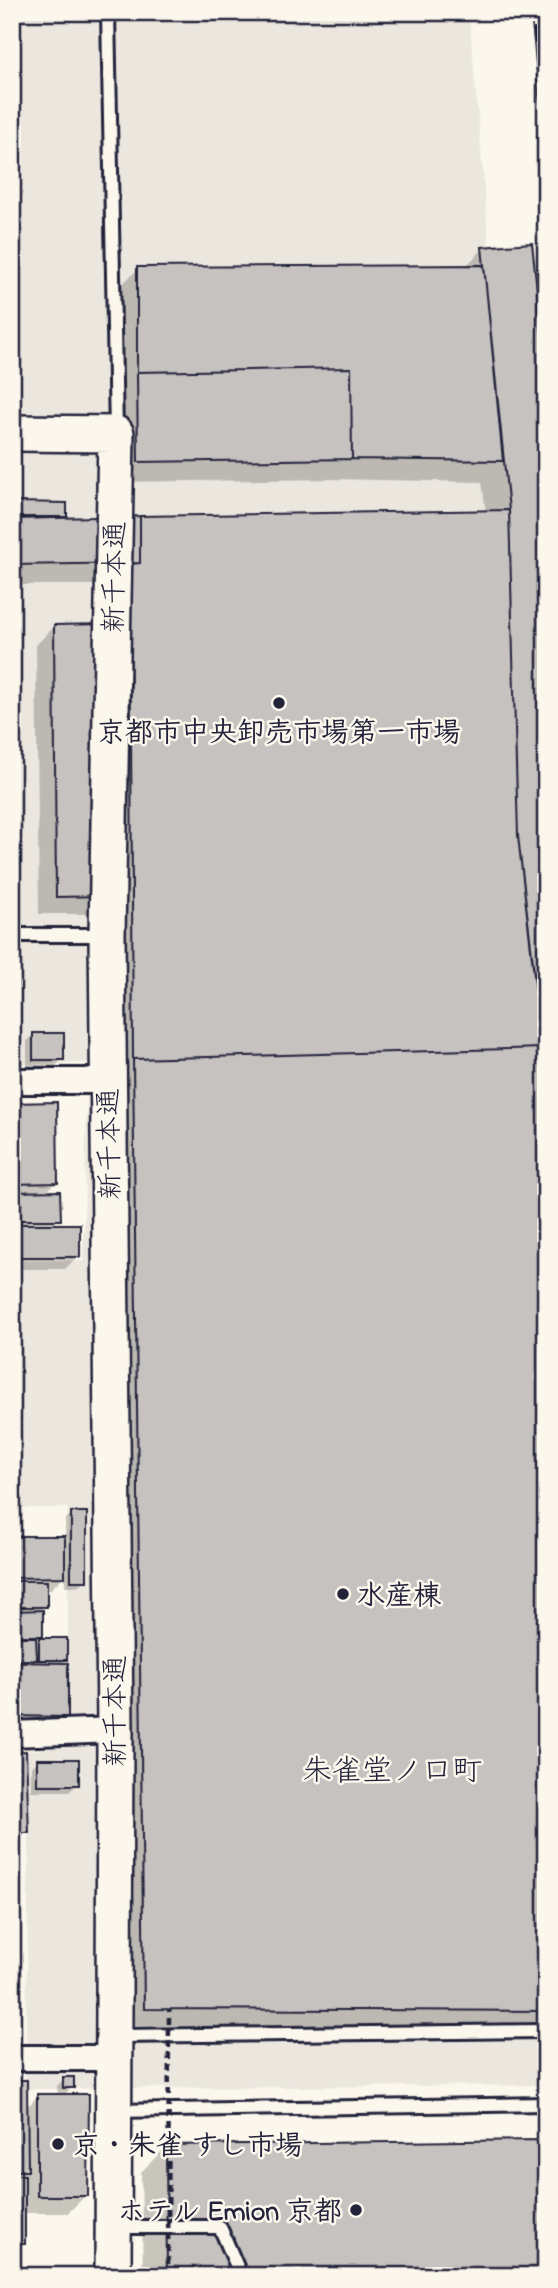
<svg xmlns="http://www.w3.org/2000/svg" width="558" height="2288" font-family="'Indie Flower','Klee One',sans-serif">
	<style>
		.built { fill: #ebe7df }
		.shadow { fill: #0003 }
		.building { fill: #c6c2c0; stroke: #22223b; stroke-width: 2 }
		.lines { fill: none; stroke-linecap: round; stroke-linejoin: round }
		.lane-casing { stroke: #22223b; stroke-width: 18 }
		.street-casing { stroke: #22223b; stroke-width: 30 }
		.secondary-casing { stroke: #22223b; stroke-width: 40 }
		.lane { stroke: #fbf7ec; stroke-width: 12 }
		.street { stroke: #fbf7ec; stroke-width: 24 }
		.secondary { stroke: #fbf7ec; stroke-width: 35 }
		.rail-casing { stroke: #22223b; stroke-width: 8 }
		.rail { stroke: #fbf7ec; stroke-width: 5; stroke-dasharray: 16; stroke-linecap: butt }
		.path-bridge { stroke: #22223b; stroke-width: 4.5; stroke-dasharray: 7 5; stroke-linecap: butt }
		.poi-dot { fill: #22223b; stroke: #fbf7ec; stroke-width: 2.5 }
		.labels { text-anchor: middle; stroke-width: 5; stroke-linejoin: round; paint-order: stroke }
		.street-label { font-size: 28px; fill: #22223b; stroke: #fbf7ec }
		.poi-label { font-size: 28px; font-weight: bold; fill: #22223b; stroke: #fbf7ec; text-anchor: start }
		.neighbourhood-label { font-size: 30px; fill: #22223b; stroke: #fbf7ec }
	</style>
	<rect width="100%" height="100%" fill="#fbf7ec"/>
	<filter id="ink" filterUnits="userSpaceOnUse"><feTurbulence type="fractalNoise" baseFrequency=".0143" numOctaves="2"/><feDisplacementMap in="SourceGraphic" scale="14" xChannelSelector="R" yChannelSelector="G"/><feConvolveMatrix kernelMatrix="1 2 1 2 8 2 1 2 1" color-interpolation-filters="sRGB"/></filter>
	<g filter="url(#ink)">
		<!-- built -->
		<path class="built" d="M12,12H469L489,244L534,241L546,343V2085L25,2089L29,1833L26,1751L68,1746V1508H12V1261H83L88,1063L12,1064Z"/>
		<!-- shadow -->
		<path class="shadow" d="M483,249L546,392V1030H539L546,1088V1138L541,1143L546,1195V2028L127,2026L109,585H14L12,613V509L17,504L65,517L61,521L486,513L482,482L330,479L117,482L116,290L138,269L465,267Z
			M54,627L104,896L86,914H39L36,645Z
			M33,1035L62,1059L56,1066H27V1041Z
			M12,1104L56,1182L45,1193L59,1219L52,1226L78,1256L65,1269H12Z
			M71,1514L85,1580L79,1586H65V1575L50,1590H45V1606L38,1612L42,1635L36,1640H65L66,1659L61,1665L66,1716L53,1729H12V1538H65V1520Z
			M12,1753L27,1832L18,1841L14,1922L12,2036Z
			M38,1761L77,1785L70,1791H31V1767Z
			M64,2079L72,2087L63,2096L86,2195L68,2213H23V2244L12,2255V2081L26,2108L38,2096H58L57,2086Z
			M166,2147L546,2276H143L141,2172Z"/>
		<!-- building -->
		<path class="building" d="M532,243L546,375V1010H538L518,836L509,510L482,247Z
			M484,265L503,461L352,459L351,368L137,372V267Z
			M351,368L352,459L138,462L137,372Z
			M16,502L67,503V517H16Z
			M509,510L518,836L543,1048L133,1059L130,564L140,563V516Z
			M140,516V563L12,565V519Z
			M12,579H16V612H12Z
			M103,624L106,896L56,897L54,625Z
			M12,962H17V1061H12Z
			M33,1033H64V1060H33Z
			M543,1048L546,1073V1134H542L546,1180V2011L144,2009L133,1059Z
			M57,1102L58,1183L12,1184V1103Z
			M60,1191L61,1220H12V1192Z
			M12,1224H80V1257H12Z
			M71,1512H87V1581H71Z
			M12,1536H65V1577L12,1578Z
			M12,1581H47V1607H12Z
			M43,1610V1636H12V1611Z
			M12,1637H36L37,1660H12Z
			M39,1638H67V1660H39Z
			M12,1662L68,1663V1717L12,1716Z
			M26,1751L29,1833H12V1752Z
			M37,1759H79V1785H37Z
			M12,1841H20L17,1921H12Z
			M12,1921H15V2035H12Z
			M63,2077H74V2088H63Z
			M12,2080H27L28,2171H12Z
			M37,2094H89L88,2196H37Z
			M546,2140V2276H167L166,2145Z
			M12,2175H25V2244H12Z
			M12,2271L26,2272V2276H12Z"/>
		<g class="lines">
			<!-- lane casing -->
			<g class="lane-casing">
				<path id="lane" d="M108,12L116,433
					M12,935H104
					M118,2036L546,2031
					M114,2111L546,2104
					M114,2227H220L241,2276"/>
			</g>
			<!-- street casing -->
			<g class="street-casing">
				<path id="street" d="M12,1081H107
					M12,1734L115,1730
					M12,2058H114"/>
			</g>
			<!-- secondary casing -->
			<g class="secondary-casing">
				<path id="secondary" d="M12,433L116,434L107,935L115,1730L113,2276"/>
			</g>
			<!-- lane -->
			<use href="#lane" class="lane"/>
			<!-- street -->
			<use href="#street" class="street"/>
			<!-- secondary -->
			<use href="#secondary" class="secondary"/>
			<!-- rail casing -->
			<g class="rail-casing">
				<path id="rail" d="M534,12L546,134"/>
			</g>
			<!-- rail -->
			<use href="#rail" class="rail"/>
			<!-- path-bridge -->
			<path class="path-bridge" d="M168,2276L169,2009"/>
		</g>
	</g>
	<!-- markers -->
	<g class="poi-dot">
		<circle cx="279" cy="703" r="7"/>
		<circle cx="343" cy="1594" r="7"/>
		<circle cx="58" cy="2144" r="7"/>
		<circle cx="356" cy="2210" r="7"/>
	</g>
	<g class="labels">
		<!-- street labels -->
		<g class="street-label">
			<text transform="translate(113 577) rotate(-89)" y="10">新千本通</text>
			<text transform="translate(108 1144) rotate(-91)" y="10">新千本通</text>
			<text transform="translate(114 1711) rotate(-90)" y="10">新千本通</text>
		</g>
		<!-- poi labels -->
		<g class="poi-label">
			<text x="279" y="741" text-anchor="middle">京都市中央卸売市場第一市場</text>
			<text x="357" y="1604">水産棟</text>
			<text x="72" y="2154">京・朱雀 すし市場</text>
			<text x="342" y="2220" text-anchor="end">ホテル Emion 京都</text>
		</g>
		<!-- neighbourhood labels -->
		<g class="neighbourhood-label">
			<text x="392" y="1780">朱雀堂ノ口町</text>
		</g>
	</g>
	<!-- margin -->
	<rect width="558" height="2288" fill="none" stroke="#fbf7ec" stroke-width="42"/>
	<rect x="21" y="21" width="516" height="2246" fill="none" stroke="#22223b" stroke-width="2.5" filter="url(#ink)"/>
</svg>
